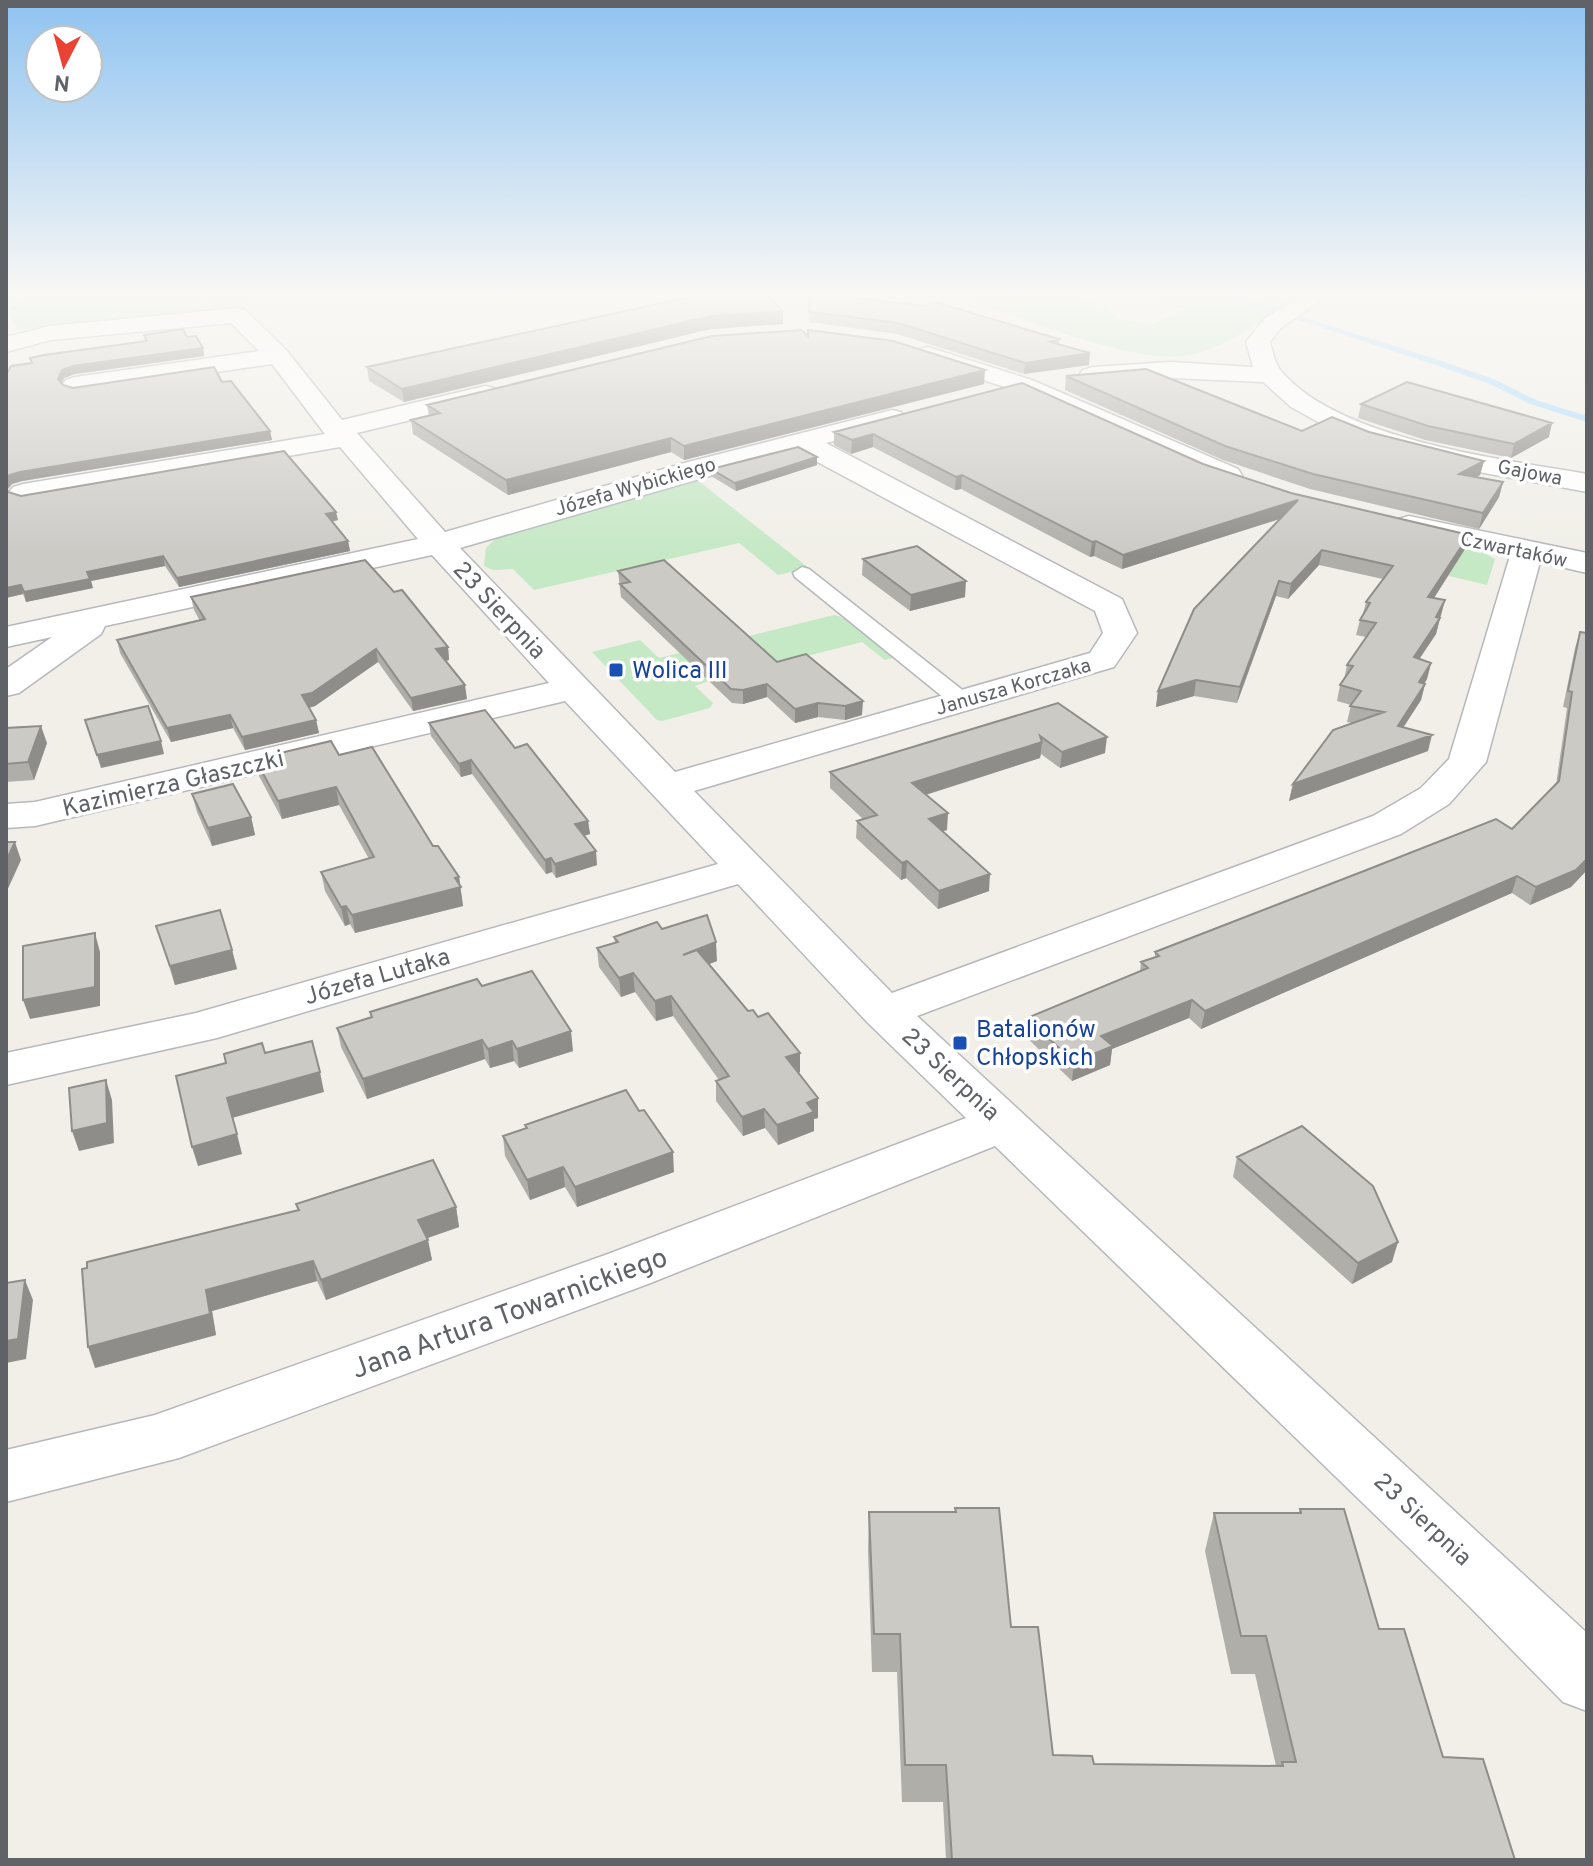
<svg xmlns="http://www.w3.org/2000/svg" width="1593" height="1866" font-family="Overpass,sans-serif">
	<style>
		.green { fill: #c5e8c5 }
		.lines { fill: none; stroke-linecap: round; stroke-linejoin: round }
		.stream { fill: #aadaff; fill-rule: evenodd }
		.lane-casing { stroke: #b5b8bc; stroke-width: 3 }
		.street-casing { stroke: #b5b8bc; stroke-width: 3 }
		.path { stroke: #9cc7a9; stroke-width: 3; stroke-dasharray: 5 2; stroke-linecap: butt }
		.lane { fill: #fff; fill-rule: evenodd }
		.street { fill: #fff; fill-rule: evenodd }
		.wall { fill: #afaea9 }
		.shaded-wall { fill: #8f8d8a }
		.building { fill: #cccac5; stroke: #8f8d8a; stroke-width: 2 }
		.transit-dot { fill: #1a4fb4; stroke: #fff; stroke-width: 3 }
		.labels { text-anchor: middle; stroke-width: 7; stroke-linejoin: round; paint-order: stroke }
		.far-street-label { font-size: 20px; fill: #5f6368; stroke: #fff }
		.street-label { font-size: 24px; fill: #5f6368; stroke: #fff }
		.transit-label { font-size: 24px; fill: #164399; stroke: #fff; text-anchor: start }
		.near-street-label { font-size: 28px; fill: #5f6368; stroke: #fff }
	</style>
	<rect width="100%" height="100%" fill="#f1efe8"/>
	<!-- green -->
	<path class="green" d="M6,295H261L252,302L214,308L206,301H200L213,312L18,330L6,310Z
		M954,295H1079L1108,309L1119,319L1153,324L1184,309L1133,295H1301C1267,318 1234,342 1195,354C1143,370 1008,313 954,295Z
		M696,479L809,568L778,575L739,543L534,590L513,569L493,570L484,566L486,548L500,534Z
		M1342,516L1479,545L1477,549L1495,559L1487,585L1449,576Z
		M834,615C857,620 878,640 895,657L885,660L862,642L709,681L695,686L713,703L710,708L662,721L657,720L592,652L640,640L659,658Z"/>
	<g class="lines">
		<!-- stream -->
		<path class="stream" d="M1222,295H1233L1439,360L1496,380L1536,400L1587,416V422L1530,404L1490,384L1433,364Z"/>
		<!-- lane casing -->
		<g class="lane-casing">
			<path id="lane" d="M802,567L809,569L970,696L973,701L970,706H954L795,577L793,573Z"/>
		</g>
		<!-- street casing -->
		<g class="street-casing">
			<path id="street" d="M1302,295H1328L1281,328L1270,342C1273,352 1275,364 1281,371C1339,440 1502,459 1587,474V492L1463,469L1367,443L1327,427L1291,407L1263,382L1171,378L1092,383L1083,380L1079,375L1083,370L1092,367L1171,362L1253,367L1246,342L1265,318Z
				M237,308L245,310L287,351L342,420L485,386L494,388L498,394L494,400L357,433L445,532L688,462L892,410L901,412L905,418L901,424L826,443L1122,599L1137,633L1114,667L694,791L892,993L1373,816L1421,788L1449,759L1510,556L1398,531L1394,525L1398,519L1409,516L1587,553V573L1540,562L1486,762L1449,804L1401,834L917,1016L1587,1633V1711L1563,1702L1469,1606L995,1146L648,1284L179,1458L6,1502V1450L155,1415L608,1254L966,1118L868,1023L738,884L217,1038L6,1085V1053L196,1013L718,864L565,701L35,826L6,828V804L35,802L549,683L432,555L105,626L101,634L19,693L6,696V669L52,637L6,647V627L418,539L340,447L23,502L13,499L8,493L13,487L23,484L325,434L272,364L75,393L66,390L62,385L66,380L75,377L259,351L231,323L51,340L6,352V337L50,326ZM797,451L1095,611L1103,633L1090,653L675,772L460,548Z
				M928,347L1032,380L1238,469L1242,475L1238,481L1228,484L1218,481L1014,390L919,359L916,354L919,349Z"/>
		</g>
		<!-- path -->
		<path class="path" d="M1235,295L1253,300
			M13,310L25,295"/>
		<!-- lane -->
		<use href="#lane" class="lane"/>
		<!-- street -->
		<use href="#street" class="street"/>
	</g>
	<!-- wall -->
	<path class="wall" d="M699,295L783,324L711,329L404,402L369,381L367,367Z
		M810,295L1059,339V344L1089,365L1024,374L897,334L809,322Z
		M144,335L187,337L203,348L204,356L75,374L64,378L61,383L63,385L73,388L222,382L270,431L272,440L22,481L12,484L7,490L8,492L21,496L338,520L332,522L348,541L350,551L179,587L165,566L91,581L93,588L26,602L23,594L6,598V375L32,363L145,341Z
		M808,336L984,384L684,460L671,452L508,495L413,434L411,420L429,416L427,405Z
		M1066,376L1302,431L1369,432L1484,461L1480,475L1476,477L1503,482L1499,497L1479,529L1310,489L1223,460L1065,390Z
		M1022,383L1203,464L1291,493L1469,535L1465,549L1434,598L1445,600L1436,634L1419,659L1431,663L1427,679L1424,684H1425L1421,700L1403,727L1428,751L1289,801L1293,784L1352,723L1347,722L1351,705L1337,701L1340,685L1344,680L1347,665L1366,637L1356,635L1360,620L1363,614L1366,602L1383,579L1319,565L1288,599L1276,596L1237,703L1194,696L1156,707L1158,691L1280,519L1122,569L1094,556L1090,557L961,489L955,490L873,447L851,454L834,445V432Z
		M1361,404L1549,437L1511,458L1425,440L1358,418Z
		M817,457V465L736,491L711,476V469Z
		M863,559L965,597L910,611L862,575Z
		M618,571L777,662L862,715L845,720L818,717L795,723L767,697L743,704L732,703L621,597Z
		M394,592L448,647L449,660L445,661L467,699L413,711L378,662L315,706L309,708L316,720L319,733L245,750L233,728L171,742L120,653L117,640L200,621L194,610L191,597Z
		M1580,632L1587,633V870L1571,887L1530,905L1512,893L1201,1029L1189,1018L1112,1049L1110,1065L1072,1081L1025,1036L1027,1018L1140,972L1141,962L1155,957V952L1512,829L1556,785L1567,708L1563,707L1575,648Z
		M1058,703L1105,753L1060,768L1041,754L1040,758L926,795L947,830L942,831L989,891L938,909L906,878L901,880L856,838L857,821L863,819L830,788V772Z
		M429,723L515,748L588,821L590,834L584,836L597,865L556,878L552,872L546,874L472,774L461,777L431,736Z
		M6,728L47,743L34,780L6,782Z
		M339,755L433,846L459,877L463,906L355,933L350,924L345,926L325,891L321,872L369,859L339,805L282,819L259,776L255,759Z
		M192,794L251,817L255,835L212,846L197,812Z
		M156,926L232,950L237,969L175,985Z
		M662,929L717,961L709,964L800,1072L798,1073L818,1098V1118L814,1119V1131L778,1145L765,1128L743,1136L716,1101V1081L719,1080L673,1016L656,1021L635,992L621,997L599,967L597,948L615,943L614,937Z
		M482,986L573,1051L519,1068L514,1061L490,1068L485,1059L367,1099L341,1047L337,1028L371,1017L370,1012Z
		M525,1125L674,1172L577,1207L565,1187L530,1200L505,1156L503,1136L525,1128Z
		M1237,1157L1392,1262L1352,1284L1233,1177Z
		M296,1204L456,1207L459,1227L427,1238L432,1260L326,1300L317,1281L212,1311L216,1335L95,1368L298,1211Z
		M955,1508L1011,1627L1053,1755L1094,1764L1276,1766L1255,1674H1231L1205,1551L1214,1513H1299L1300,1509L1379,1629L1443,1757L1515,1860H946L943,1802H902L897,1672H872L868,1550L869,1512H955Z"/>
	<!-- shaded-wall -->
	<path class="shaded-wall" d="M783,311V324L711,329L404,402L402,389L711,316Z
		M203,348L204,356L75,374L64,378L60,387L58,379L62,370L73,366Z
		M1090,353L1089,365L1024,374L1025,363Z
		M985,370L984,384L684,460V446Z
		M1552,423L1549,437L1511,458L1514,444Z
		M270,431L272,440L22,481L12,484L6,491V479L10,475L20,472Z
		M873,434V447L851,454L852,440Z
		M671,438V452L508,495L506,480Z
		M817,457V465L736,491L735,483Z
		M1484,461L1480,475L1455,489L1459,474Z
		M962,475L961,489L955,490L956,477Z
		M1503,482L1499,497L1479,529L1483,513Z
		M1298,500L1295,514L1122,569L1123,555Z
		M336,512L338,520L328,522L326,514Z
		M1469,535L1465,549L1425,612L1428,597Z
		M348,541L350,551L179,587L177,578Z
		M1096,541L1094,556L1090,557L1092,542Z
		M1322,550L1319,565L1288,599L1291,584Z
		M163,556L165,566L91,581L93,588L26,602L24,592L87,572Z
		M966,581L965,597L910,611L911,595Z
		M1279,581L1276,596L1237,703L1240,687Z
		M21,585L23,594L6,598V588Z
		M1445,600L1441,615L1437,622L1440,618L1436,634L1410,673L1414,657Z
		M448,647L449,660L438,663L436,649Z
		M376,649L378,662L315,706L304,709L302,695Z
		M1431,663L1427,679L1416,698L1419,682Z
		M1196,680L1194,696L1156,707L1158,691Z
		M767,684V697L743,704V690Z
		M1425,684L1421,700L1394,742L1398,726Z
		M465,685L467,699L413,711L411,698Z
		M863,701L862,715L845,720V706Z
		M818,703V717L795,723V709Z
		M230,715L233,728L171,742L167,728Z
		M316,720L319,733L245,750L242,737Z
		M41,726L47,743L34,780L28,762Z
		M1432,735L1428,751L1289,801L1293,784Z
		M1107,737L1105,753L1060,768L1062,752Z
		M161,741L164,754L101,768L97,755Z
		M1042,742L1040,758L912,799V783Z
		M471,760L472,774L461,777L459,764Z
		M336,787L339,805L282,819L278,801Z
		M948,813L947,830L928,836L929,819Z
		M251,817L255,835L212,846L208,828Z
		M588,821L590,834L576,838L575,824Z
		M15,842L21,860L6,893V861Z
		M596,851L597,865L556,878L555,864Z
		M551,858L552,872L546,874L545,860Z
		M1587,859V870L1571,887L1530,905L1536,887Z
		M907,861L906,878L901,880L902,863Z
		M990,874L989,891L938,909L939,891Z
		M1517,876L1512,893L1201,1029L1205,1011Z
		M459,877L463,906L355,933L352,915Z
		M346,906L350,924L345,926L341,907Z
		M95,933L100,952V1006L30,1019L23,1000Z
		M716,942L717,961L684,974L683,955Z
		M232,950L237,969L175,985L170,966Z
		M633,973L635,992L621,997L619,978Z
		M671,996L673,1016L656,1021L655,1001Z
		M1192,1000L1189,1018L1112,1049L1110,1065L1072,1081L1074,1062L1101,1036Z
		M571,1031L573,1051L519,1068L517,1049Z
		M482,1040L485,1059L367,1099L363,1079Z
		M512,1041L514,1061L490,1068L488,1049Z
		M800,1053V1072L786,1077V1057Z
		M320,1072L324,1092L232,1118L227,1098Z
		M106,1080L112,1100L114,1143L79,1151L72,1131Z
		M818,1098V1118L814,1119V1131L778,1145L777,1125L807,1103Z
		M764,1109L765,1128L743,1136L742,1117Z
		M237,1134L242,1154L198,1166L192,1147Z
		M673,1152L674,1172L577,1207L575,1187Z
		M563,1167L565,1187L530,1200L527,1180Z
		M456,1207L459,1227L422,1240L418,1220Z
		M428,1240L432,1260L326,1300L321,1280Z
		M1398,1242L1392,1262L1352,1284L1358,1263Z
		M313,1261L317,1281L212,1311L216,1335L95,1368L88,1347L206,1290Z
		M25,1280L33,1300L26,1359L6,1363V1341Z"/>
	<!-- building -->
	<path class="building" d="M699,295H767L783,311L711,316L402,389L367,367Z
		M810,295H833L923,306L935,302L1059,339L1050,342L1090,353L1025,363L898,323L809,312Z
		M183,329L187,337L196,336L203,348L73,366L62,370L58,379L63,385L73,388L214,367L222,382L231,381L270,431L20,472L10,475L6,479V375L11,366L32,363L30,358L44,355L147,341L144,335Z
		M801,330L808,336V330L893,341L985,370L684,446L671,438L506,480L411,420L440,413L427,405L712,336Z
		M1146,369L1302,431L1332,417L1369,432L1484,461L1459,474L1503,482L1483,513L1313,474L1225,446L1066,376Z
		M1407,382L1552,423L1514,444L1428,426L1361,404Z
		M1022,383L1203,464L1291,493L1469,535L1428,597L1445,600L1436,617L1440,618L1414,657L1431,663L1419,682L1425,684L1398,726L1432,735L1293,784L1333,730L1384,712L1350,706L1361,691L1340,685L1353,666L1347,665L1376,623L1360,620L1370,603L1366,602L1393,566L1322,550L1291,584L1279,581L1240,687L1196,680L1158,691L1194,609L1298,500L1123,555L1096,541L1092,542L962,475L956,477L873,434L852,440L834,432Z
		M798,447L817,457L735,483L711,469Z
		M284,451L336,512L326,514L348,541L177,578L163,556L87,572L90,579L24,592L21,585L6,588V488L8,492L21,496Z
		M917,546L966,581L911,595L863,559Z
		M365,560L394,592L402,590L448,647L436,649L465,685L411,698L376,649L312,693L302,695L316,720L242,737L230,715L167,728L117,640L205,619L191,597Z
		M664,560L777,662L806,654L863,701L845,706L818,703L795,709L767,684L743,690L731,689L620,584L630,582L618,571Z
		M1580,632L1587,633V859L1576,870L1536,887L1517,876L1205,1011L1192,1000L1101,1036L1113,1046L1074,1062L1027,1018L1148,968L1141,962L1159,956L1155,952L1364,871L1496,819L1512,829L1559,781L1572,692L1568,691Z
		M1058,703L1107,737L1062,752L1040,736L1042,742L912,783L948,813L929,819L990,874L939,891L907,861L902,863L857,821L877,815L830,772Z
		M148,706L161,741L97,755L85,720Z
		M485,710L515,748L527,744L588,821L575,824L596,851L555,864L551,858L545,860L471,760L459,764L429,723Z
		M41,726L28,762L6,764V728Z
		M331,741L339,755L372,747L433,846H438L459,877L455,878L461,887L352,915L346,906L341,907L321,872L374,857L336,787L278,801L255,759Z
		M233,784L251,817L208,828L192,794Z
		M6,842H15L6,861Z
		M220,910L232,950L170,966L156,926Z
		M707,915L716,942L683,955L697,950L748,1011L753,1010L758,1017L768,1013L800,1053L786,1057L818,1098L807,1103L814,1112L777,1125L764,1109L742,1117L716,1081L729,1076L671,996L655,1001L633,973L619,978L597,948L618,942L614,937L657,922L662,929Z
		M95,933V987L23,1000V946Z
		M532,971L571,1031L517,1049L512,1041L488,1049L482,1040L363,1079L337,1028L372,1017L370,1012L477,979L482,986Z
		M312,1041L320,1072L227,1098L237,1134L192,1147L176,1076L226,1063L224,1054L262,1043L265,1053Z
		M106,1080L107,1123L72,1131L69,1088Z
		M626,1090L639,1111L644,1110L673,1152L575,1187L563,1167L527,1180L503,1136L527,1128L525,1125Z
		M1302,1126L1373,1186L1398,1242L1358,1263L1237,1157Z
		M433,1160L456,1207L418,1220L428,1240L321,1280L313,1261L206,1290L210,1314L88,1347L82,1269L87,1268V1262L299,1210L296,1204Z
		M25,1280L18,1339L6,1341V1283Z
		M955,1508H999L1011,1627H1038L1053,1755L1092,1756L1094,1764L1283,1766L1282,1762H1296L1266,1636H1241L1214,1513H1301L1300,1509H1344L1379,1629H1404L1443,1757L1483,1759L1515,1860H952L946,1765H905L900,1634H874L869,1512H956Z"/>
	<!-- sky -->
	<linearGradient id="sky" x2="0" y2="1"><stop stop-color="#8fc3f1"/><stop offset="0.53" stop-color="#f9f8f5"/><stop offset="1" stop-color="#f9f8f5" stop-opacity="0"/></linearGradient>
	<rect width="1593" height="556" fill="url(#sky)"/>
	<!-- markers -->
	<g class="transit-dot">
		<rect x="608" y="662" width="16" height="16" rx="4"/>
		<rect x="952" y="1035" width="16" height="16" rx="4"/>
	</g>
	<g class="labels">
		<!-- far-street labels -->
		<g class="far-street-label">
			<text transform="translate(1530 472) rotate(11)" y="7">Gajowa</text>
			<text transform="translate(635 486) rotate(-16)" y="7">Józefa Wybickiego</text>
			<text transform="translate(1514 549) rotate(12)" y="7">Czwartaków</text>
			<text transform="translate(1013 686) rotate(-16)" y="7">Janusza Korczaka</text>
		</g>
		<!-- street labels -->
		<g class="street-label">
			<text transform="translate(500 610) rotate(47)" y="8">23 Sierpnia</text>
			<text transform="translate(173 783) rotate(-13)" y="8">Kazimierza Głaszczki</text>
			<text transform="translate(377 976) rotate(-16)" y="8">Józefa Lutaka</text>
			<text transform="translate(951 1074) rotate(43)" y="8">23 Sierpnia</text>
			<text transform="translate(1423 1519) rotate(43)" y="8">23 Sierpnia</text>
		</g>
		<!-- transit labels -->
		<g class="transit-label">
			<text x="632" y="678">Wolica III</text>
			<text x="976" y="1037">Batalionów<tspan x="976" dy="28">Chłopskich</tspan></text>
		</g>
		<!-- near-street labels -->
		<g class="near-street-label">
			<text transform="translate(509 1312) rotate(-20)" y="10">Jana Artura Towarnickiego</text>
		</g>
	</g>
	<!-- border -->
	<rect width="1593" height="1866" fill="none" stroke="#5f6368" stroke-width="16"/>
	<!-- north arrow -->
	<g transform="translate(64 64) rotate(186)"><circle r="38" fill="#ffffff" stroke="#bfc1c3" stroke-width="2"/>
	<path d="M0-6L14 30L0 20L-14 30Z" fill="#ea4335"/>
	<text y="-12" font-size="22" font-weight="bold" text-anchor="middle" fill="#5f6368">N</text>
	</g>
</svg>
